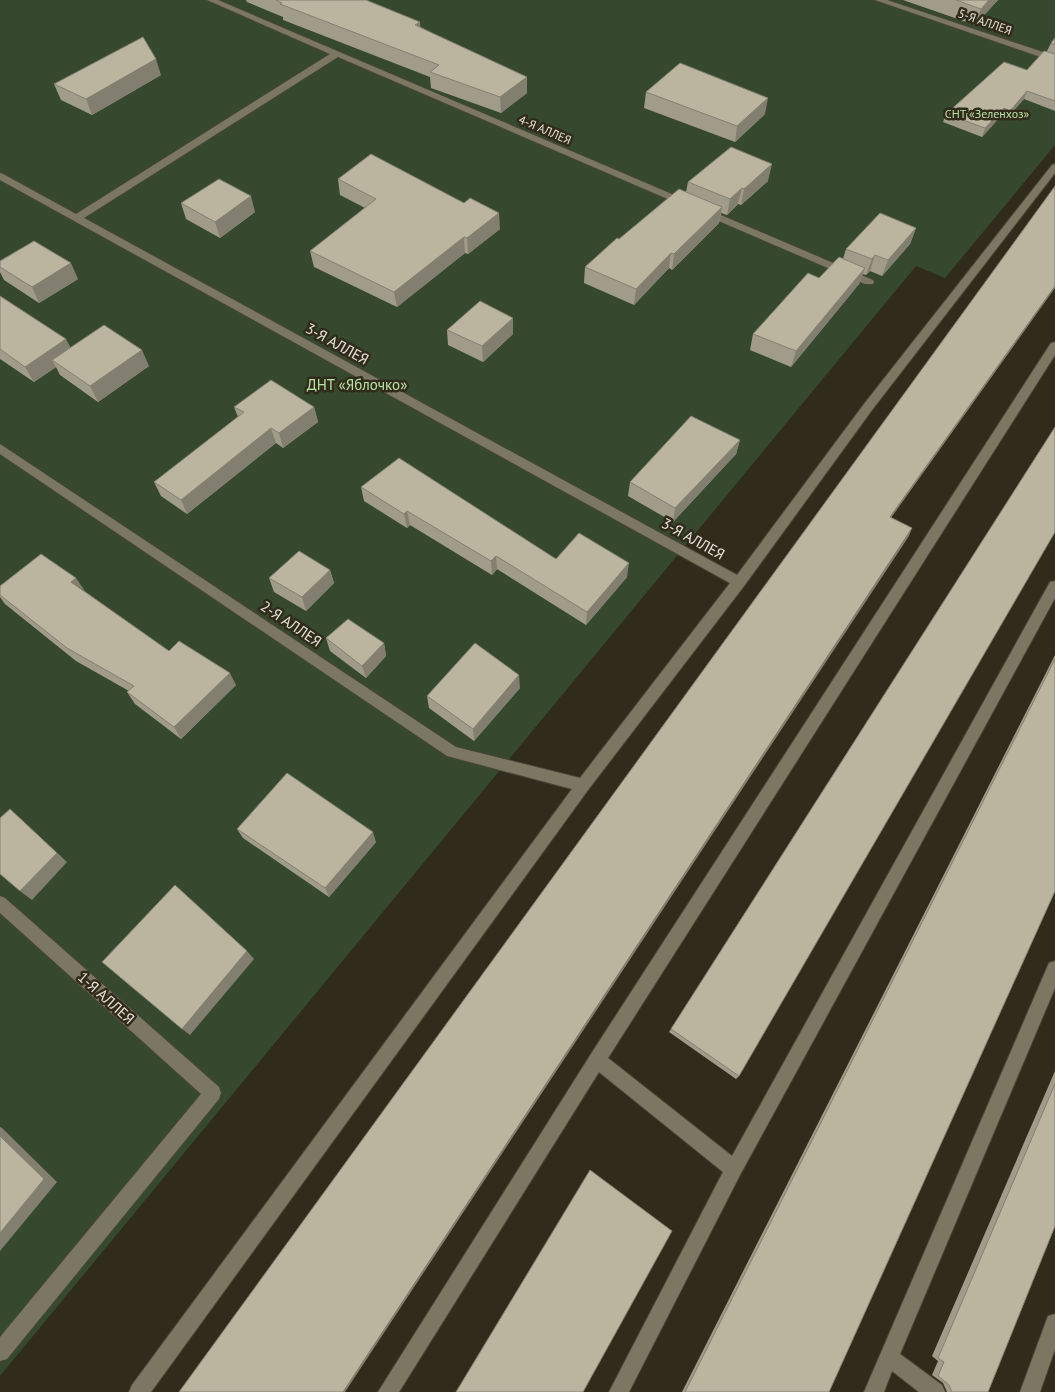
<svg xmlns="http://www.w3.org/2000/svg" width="1055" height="1392" font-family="'PT Sans',sans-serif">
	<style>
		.green { fill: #36492f }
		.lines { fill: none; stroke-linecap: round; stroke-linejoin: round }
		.service-casing { stroke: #494537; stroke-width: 2 }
		.service { fill: #7c7763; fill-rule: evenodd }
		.wall { fill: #a19c8a }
		.shaded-wall { fill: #837f70 }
		.building { fill: #bbb5a0; stroke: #837f70 }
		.labels { text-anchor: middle; stroke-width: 5; stroke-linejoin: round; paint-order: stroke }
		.far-street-label { font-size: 12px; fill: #e4e1d7; stroke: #302b1a }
		.far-park-label { font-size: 12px; fill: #b8e3a7; stroke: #302b1a }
		.street-label { font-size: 15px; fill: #e4e1d7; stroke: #302b1a }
		.park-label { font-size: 15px; fill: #b8e3a7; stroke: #302b1a }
	</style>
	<rect width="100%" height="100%" fill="#302b1a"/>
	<!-- green -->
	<path class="green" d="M0,0H1055V145L945,278L916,266L0,1376Z"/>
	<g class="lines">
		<!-- service casing -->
		<g class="service-casing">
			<path id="service" d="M207,0H218L873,280L874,282L873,284H865L338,57L84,218L737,575L864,404L1052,165L1055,164V173L872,410L744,586L588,790L151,1392H129L132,1385L572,789L447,756L0,454V444L456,747L580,778L730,583L0,180V173L3,174L76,214L330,54Z
				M875,0H887L1055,56V62Z
				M1055,342V355L608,1058L732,1156L1050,582L1055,581V598L740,1175L629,1392H609L723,1172L599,1072L399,1392H378L591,1054L1051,343Z
				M0,896L5,898L219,1087L221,1093L219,1099L7,1359L0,1361V1337L201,1094L0,913Z
				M1055,961V988L900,1354L942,1385L945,1392H919L892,1371L884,1392H864L1049,963Z
				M1055,1314V1349L1040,1392H1020L1048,1316Z"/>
		</g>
		<!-- service -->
		<use href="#service" class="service"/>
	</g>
	<!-- wall -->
	<path class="wall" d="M246,0H366L421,27L527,93L501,113L431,88L430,77L283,20V17L247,2Z
		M903,0H998L975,25Z
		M1055,38V111L1024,99L1006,119L1000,117L982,137L943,122L946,114L1027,70L1047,51L1051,43Z
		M161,75L92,115L61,100L54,84Z
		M646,92L765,114L735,142L644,108Z
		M338,179L500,229L468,254L465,253L397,307L314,267L310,251L365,208L340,195Z
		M768,181L741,205L738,204L727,215L721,213L719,223L672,270L669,268L634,305L584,283L585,267L619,239L686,192L688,182Z
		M181,203L255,212L220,238L186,219Z
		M916,228L910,244L882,276L870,271L866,275L863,274L859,284L791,367L750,350L753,334L819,278L843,259L846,249Z
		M0,261L78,279L39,303L4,280L0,272Z
		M0,296L70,347L149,366L98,402L60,375L56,367L34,382L0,359Z
		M513,318V334L483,362L448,345L447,330Z
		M234,407H314L318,422L283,448L276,443L187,514L161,496L154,482L238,417Z
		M1055,427L739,1076L736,1079L669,1032Z
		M740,440L736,454L673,522L628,496L630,482Z
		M361,487L556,559L627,577L586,625L497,569L492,575L410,525L407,528L364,501Z
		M330,570L334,583L306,611L274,592L269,578Z
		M0,586L84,591L169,651L236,685L181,739L135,704L127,692L129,691L76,661L5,604L0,597Z
		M326,638L384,643L386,656L366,678L330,651Z
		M1055,655V891L829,1392H682Z
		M520,688L474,741L429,708L427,696Z
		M237,829L376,842L329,897L243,838Z
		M1055,1071V1226L988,1392H947L943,1383L932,1375L938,1361L932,1356Z"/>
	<!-- shaded-wall -->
	<path class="shaded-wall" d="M989,0H998L975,25L981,9Z
		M420,22L421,37L415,25Z
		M156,59L161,75L92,115L86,99Z
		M527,77V93L501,113L500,97Z
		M1027,91L1024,99L1006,119L1010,111Z
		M768,98L765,114L735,142L737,126Z
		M1004,108L1000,117L982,137L985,128Z
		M772,164L768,181L741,205L744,189Z
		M742,188L738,204L727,215L730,199Z
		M251,196L255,212L220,238L215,222Z
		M722,207L719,223L672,270L674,254Z
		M499,213L500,229L468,254L467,238Z
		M916,228L910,244L882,276L888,260Z
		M464,237L465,253L397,307L394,292Z
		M671,253L669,268L634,305L636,289Z
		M875,255L870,271L866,275L872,259Z
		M71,263L78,279L39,303L32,287Z
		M865,268L859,284L791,367L796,351Z
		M1055,286V288L886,525L890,517Z
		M513,318V334L483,362L482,346Z
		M66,339L74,354L52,360L56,367L34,382L25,367Z
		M142,350L149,366L98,402L90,386Z
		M314,407L318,422L283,448L279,433Z
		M271,428L276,443L187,514L181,500Z
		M740,440L736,454L673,522L675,508Z
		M407,511L410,525L407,528L404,514Z
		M912,528L909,536L345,1392H343Z
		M496,556L497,569L492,575L491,561Z
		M629,563L627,577L586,625L587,612Z
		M330,570L334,583L306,611L302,597Z
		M76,578L85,591L71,582Z
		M384,643L386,656L366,678L362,666Z
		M230,673L236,685L181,739L174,727Z
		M519,675L520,688L474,741L473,729Z
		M10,809L67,862L32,900L20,891Z
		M373,832L376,842L329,897L325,888Z
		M247,951L254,959L190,1035L182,1029Z
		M0,1127L2,1128L57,1182L0,1251Z"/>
	<!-- building -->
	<path class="building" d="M276,0H366L420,22L415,25L527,77L500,97L430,72L439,65L280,4L282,3Z
		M956,0H989L981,9Z
		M143,37L156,59L86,99L54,84Z
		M1055,38V45L1051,43Z
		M1044,51L1055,54V101L1027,91L1010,111L1004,108L985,128L946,114L1004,62L1027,70Z
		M680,63L768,98L737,126L646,92Z
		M731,147L772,164L744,189L742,188L730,199L688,182Z
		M371,154L464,203L470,198L499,213L467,238L464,237L394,292L310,251L376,199L338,179Z
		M219,179L251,196L215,222L181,203Z
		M1055,186V286L890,517L912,528L343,1392H179Z
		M679,189L722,207L674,254L671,253L636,289L585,267L617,238L619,239Z
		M880,213L916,228L888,260L875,255L872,259L846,249Z
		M34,241L71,263L32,287L0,267V261Z
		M839,257L865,268L796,351L753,334L808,273L819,278Z
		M0,296L66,339L25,367L0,349Z
		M480,301L513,318L482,346L447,330Z
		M104,325L142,350L90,386L52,360Z
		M271,380L314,407L279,433L271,428L181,500L154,482L244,412L234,407Z
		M691,416L740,440L675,508L630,482Z
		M1055,427V532L739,1076L671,1029Z
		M399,458L556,559L579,533L629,563L587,612L496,556L491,561L407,511L404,514L361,487Z
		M299,551L330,570L302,597L269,578Z
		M41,554L76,578L71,582L169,651L179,641L230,673L174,727L127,692L134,686L67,648L0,595V586Z
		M348,619L384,643L362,666L326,638Z
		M475,643L519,675L473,729L427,696Z
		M1055,659V891L829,1392H685Z
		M287,773L373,832L325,888L237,829Z
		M10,809L57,853L20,891L0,874V818Z
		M175,885L247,951L182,1029L102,962Z
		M1055,1084V1226L988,1392H952L949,1385L938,1376L944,1362L938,1358Z
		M0,1136L44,1179L0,1233Z
		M590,1170L672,1231L583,1392H456Z"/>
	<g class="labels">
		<!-- far-street labels -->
		<g class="far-street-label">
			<text transform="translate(985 22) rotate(19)" y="4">5-Я АЛЛЕЯ</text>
			<text transform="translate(545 130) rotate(23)" y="4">4-Я АЛЛЕЯ</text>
		</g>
		<!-- far-park labels -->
		<g class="far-park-label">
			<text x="987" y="118">СНТ «Зеленхоз»</text>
		</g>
		<!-- street labels -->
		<g class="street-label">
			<text transform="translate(337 344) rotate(29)" y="5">3-Я АЛЛЕЯ</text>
			<text transform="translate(693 539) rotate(29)" y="5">3-Я АЛЛЕЯ</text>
			<text transform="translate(291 624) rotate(34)" y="5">2-Я АЛЛЕЯ</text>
			<text transform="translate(106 998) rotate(42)" y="5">1-Я АЛЛЕЯ</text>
		</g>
		<!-- park labels -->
		<g class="park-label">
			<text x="357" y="390">ДНТ «Яблочко»</text>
		</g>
	</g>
</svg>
